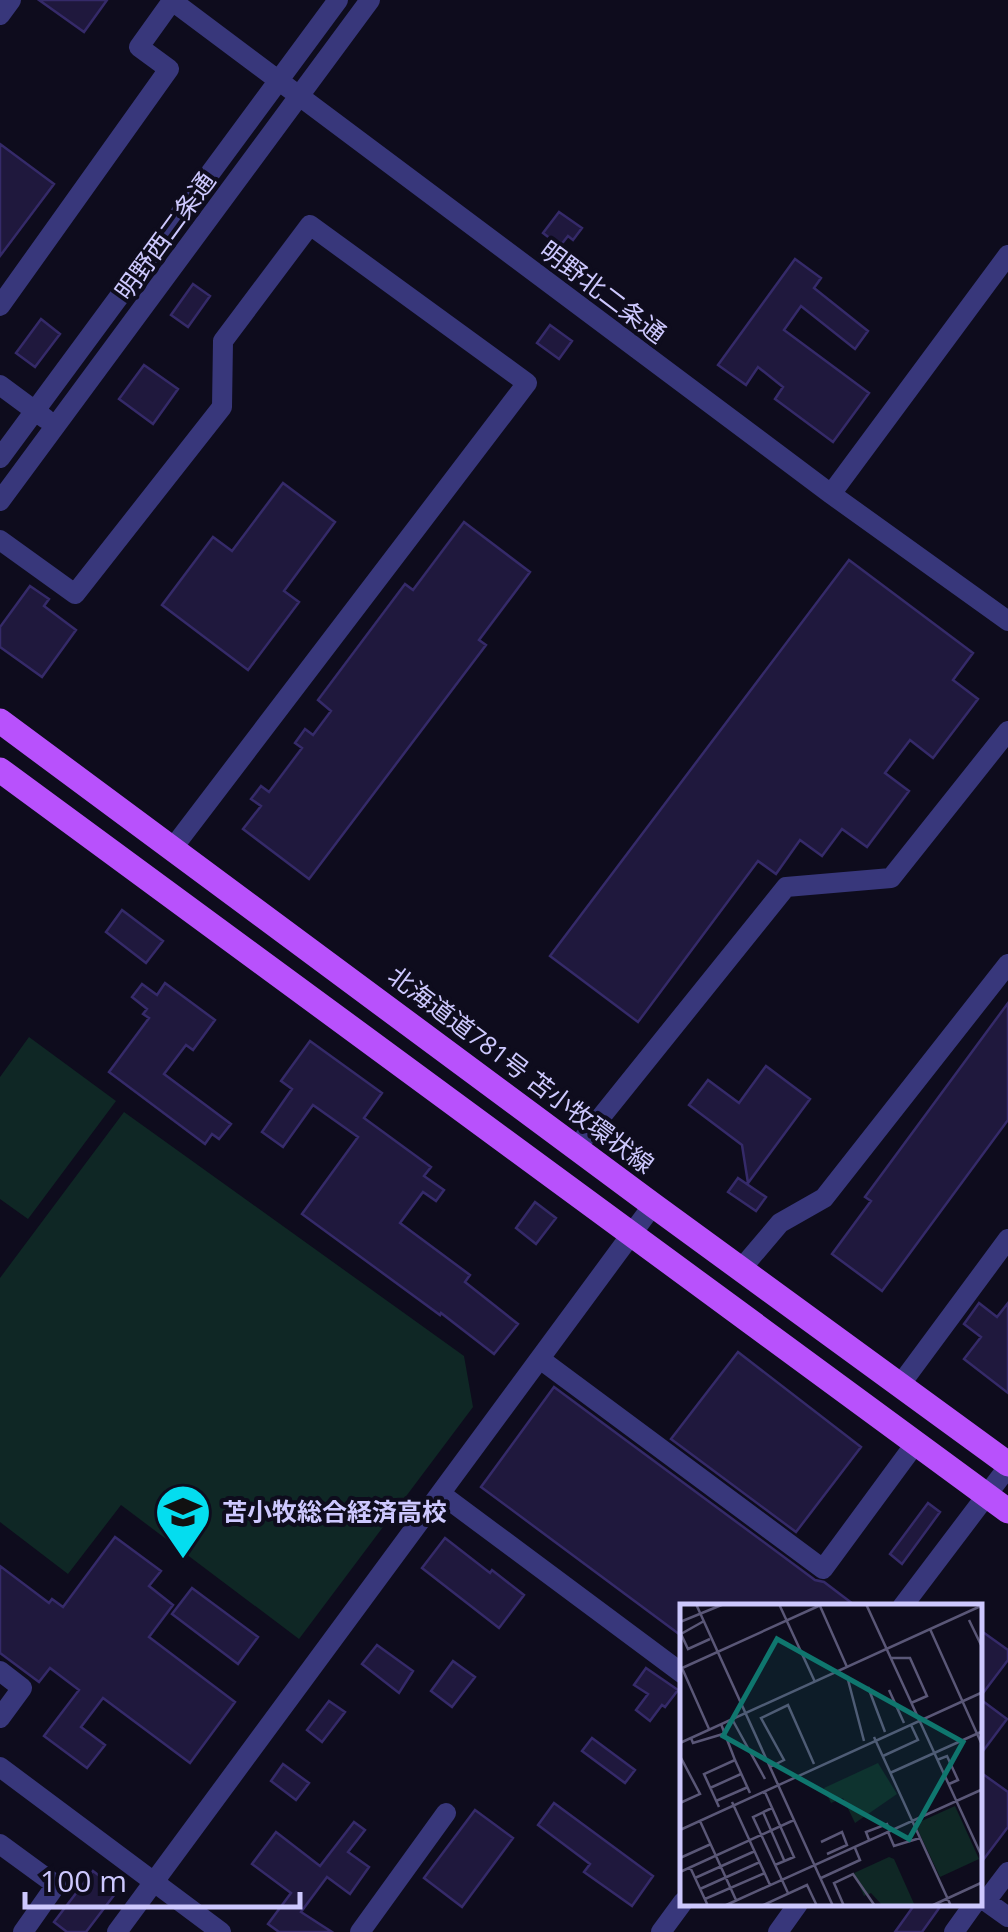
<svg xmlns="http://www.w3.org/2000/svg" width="1008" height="1932" font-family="'Open Sans','Noto Sans JP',sans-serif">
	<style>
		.green { fill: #0f2725 }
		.building { fill: #1f183d; stroke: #352a69; stroke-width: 2.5 }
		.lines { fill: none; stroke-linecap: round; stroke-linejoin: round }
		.minor { stroke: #38377b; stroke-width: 20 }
		.major { stroke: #b851fc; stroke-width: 25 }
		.labels { text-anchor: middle; stroke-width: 8; stroke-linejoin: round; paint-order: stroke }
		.street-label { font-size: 25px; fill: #cdc8fe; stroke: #0e0c1d }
		.poi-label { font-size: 25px; font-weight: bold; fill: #cdc8fe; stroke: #0e0c1d; text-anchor: start }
		.inset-road { fill: none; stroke: #5a5777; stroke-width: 2.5 }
		.view { fill: #0f766e; fill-opacity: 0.15; stroke: #0f766e; stroke-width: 5 }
		.inset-edge { fill: none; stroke: #cdc8fe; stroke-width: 5 }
	</style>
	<rect width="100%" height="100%" fill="#0e0c1d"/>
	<!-- green -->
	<path class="green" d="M29,1037L116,1101L28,1219L0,1199V1077Z
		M124,1112L464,1356L473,1407L299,1639L121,1505L68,1574L0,1522V1278Z"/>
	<!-- building -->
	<path class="building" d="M39,0H107L84,32Z
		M0,144L54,184L0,256Z
		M559,212L582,228L573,240L568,236L560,246L543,233Z
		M795,259L821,278L814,288L868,331L855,349L801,306L784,330L869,393L833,442L775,399L783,387L758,367L746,385L718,365Z
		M193,284L210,296L188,327L171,315Z
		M41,319L60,334L35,367L16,353Z
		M550,325L572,341L559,359L537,343Z
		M144,365L178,389L153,424L119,399Z
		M283,483L335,522L284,591L299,602L248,670L162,605L213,537L232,551Z
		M464,522L530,572L479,640L486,645L309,879L243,829L261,806L251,799L261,786L269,792L302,748L295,743L305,729L313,735L331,711L318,700L405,584L413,590Z
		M849,560L973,653L953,680L978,699L933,758L910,740L885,773L909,791L867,847L842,829L822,856L800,840L776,874L758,861L638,1022L550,956Z
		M30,586L49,599L44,606L76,630L42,677L0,647V627Z
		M122,910L163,941L146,963L106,932Z
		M165,983L215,1020L193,1050L186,1045L164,1074L231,1124L219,1139L212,1134L205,1144L109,1072L149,1018L143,1014L147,1009L132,997L142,984L157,995Z
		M1008,1003V1120L882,1291L832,1254L871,1201L865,1197Z
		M310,1041L382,1093L364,1118L431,1167L424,1176L444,1190L436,1201L423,1192L400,1223L470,1275L465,1282L518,1324L494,1354L441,1313L440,1315L302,1214L358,1137L313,1105L283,1147L262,1132L292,1089L281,1081Z
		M766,1066L810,1099L748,1183L742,1145L689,1105L708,1080L739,1103Z
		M738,1178L766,1197L756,1211L728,1192Z
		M535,1202L556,1218L536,1244L516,1228Z
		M979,1303L997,1317L1008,1303V1393L964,1359L981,1337L964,1324Z
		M738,1352L861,1447L796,1532L671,1439Z
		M554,1387L815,1580L824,1582L857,1607H683V1637L481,1487Z
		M928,1503L940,1512L902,1564L890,1554Z
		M115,1537L161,1571L149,1586L173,1605L149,1637L235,1702L190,1763L103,1698L81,1727L105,1745L87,1768L44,1736L79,1690L50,1668L39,1682L0,1653V1566L49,1603L52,1599L63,1607Z
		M445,1538L490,1573L492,1570L524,1595L499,1628L422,1568Z
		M192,1588L258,1637L238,1664L172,1614Z
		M980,1630L1008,1650V1660L980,1697Z
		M377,1645L413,1671L399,1693L362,1664Z
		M453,1661L475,1677L452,1707L431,1691Z
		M646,1668L678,1690L665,1707L662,1705L650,1721L636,1710L648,1694L634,1685Z
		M980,1699L1007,1719L980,1755Z
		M329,1701L345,1712L322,1742L307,1730Z
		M592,1738L635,1770L625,1783L582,1751Z
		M283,1764L309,1783L296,1800L271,1781Z
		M980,1772L1008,1792V1827L980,1864Z
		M554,1803L653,1876L632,1906L584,1872L590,1864L538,1825Z
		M475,1810L513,1838L462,1907L424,1878Z
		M354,1822L365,1830L348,1852L369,1867L350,1894L327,1877L301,1912L332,1932H279L268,1924L291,1893L252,1864L276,1832L320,1866Z
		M93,1871L118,1890L86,1932H67L54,1922Z
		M915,1904H942L922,1932H895Z"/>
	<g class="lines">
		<!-- minor -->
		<path class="minor" d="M171,0L831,494L1008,621
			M0,15L11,0
			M0,306L169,69L139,47L172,1
			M0,385L46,419
			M0,458L338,0
			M831,494L1008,255
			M0,501L370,0
			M0,540L75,594L222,407L223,341L310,225L527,383L172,849
			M576,1148L786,887L891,878L1008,731
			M741,1269L780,1223L824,1198L1008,964
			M540,1359L823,1569L915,1444
			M900,1385L1008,1239
			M441,1494L683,1674
			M902,1607L1008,1467
			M0,1671L22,1688L0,1718
			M0,1767L221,1932
			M0,1844L56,1885L23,1932
			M980,1897L1008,1917
			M986,1901L1008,1872
			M117,1932L653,1205
			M360,1932L446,1813
			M661,1932L683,1902
			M778,1932L798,1904
			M954,1932L974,1904"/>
		<!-- major -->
		<path class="major" d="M0,721L653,1205L1008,1464
			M0,770L1008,1511"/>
	</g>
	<!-- icons -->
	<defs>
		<g id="school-pin" transform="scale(2.875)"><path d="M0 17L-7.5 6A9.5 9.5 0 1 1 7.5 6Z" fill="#04ddef" stroke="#0e0c1d"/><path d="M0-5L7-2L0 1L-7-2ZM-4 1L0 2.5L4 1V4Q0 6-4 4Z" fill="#111"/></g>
	</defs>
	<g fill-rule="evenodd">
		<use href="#school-pin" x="183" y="1512"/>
	</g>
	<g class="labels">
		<!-- street labels -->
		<g class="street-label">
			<text transform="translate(165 236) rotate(-54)" y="9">明野西二条通</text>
			<text transform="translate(603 292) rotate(37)" y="9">明野北二条通</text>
			<text transform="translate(521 1070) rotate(37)" y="9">北海道道781号 苫小牧環状線</text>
		</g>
		<!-- poi labels -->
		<g class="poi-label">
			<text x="222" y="1521">苫小牧総合経済高校</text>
		</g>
	</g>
	<!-- overview -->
	<g transform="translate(680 1604)">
		<rect width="302" height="302" fill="#0e0c1d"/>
		<path d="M198,159L217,190L175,219L163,194L151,199L144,184ZM275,202L299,255L260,273L235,220ZM209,253L214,255L235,302H203L191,289L184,292L174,269Z" fill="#0f2725"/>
		<path class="inset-road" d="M16,0L153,302M99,0L135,78M186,0L303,255M140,2L167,63M289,16L303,45M24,17L1,30L8,45L30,35M0,18L44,0M250,25L303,143M211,54H230L247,92L231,99M2,64L29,125M0,65L143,0M167,72L184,137M188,83L205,128M209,86L224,119M52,115L85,175M194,133L271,302M11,134L13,139L43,130M0,139L303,1M0,152L20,190L0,199M203,152L238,136L231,121M55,156L70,189M257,156L267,152L278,176L269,180M90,163L104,156L81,114L108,101L134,160M210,169L303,127M30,184L61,170M85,188L114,253L95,261M36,197L68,183M52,198L90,281M39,203L24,170L55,156L41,120M92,204L73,213L108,289M83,208L104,256M20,217L56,296M0,226L303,88M208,228L214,242L240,234M189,236L186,228L207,220L210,227M141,238L162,228L167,241L147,250M0,254L31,240M10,263L28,302M0,268L114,216M15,274L75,247M141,274L180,256L175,244M20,285L80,258M25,295L85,269M44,302L303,185M81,302L127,281L137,302M164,302L154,279L173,270L195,302M251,302L303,278"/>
		<path class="view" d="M97,35L283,138L229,235L43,132Z"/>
		<rect width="302" height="302" class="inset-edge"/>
	</g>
	<!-- scale -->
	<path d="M25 1892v15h275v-15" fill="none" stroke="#cdc8fe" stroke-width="5"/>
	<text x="40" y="1892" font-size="30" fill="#cdc8fe" stroke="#0e0c1d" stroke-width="8" paint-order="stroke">100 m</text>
</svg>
